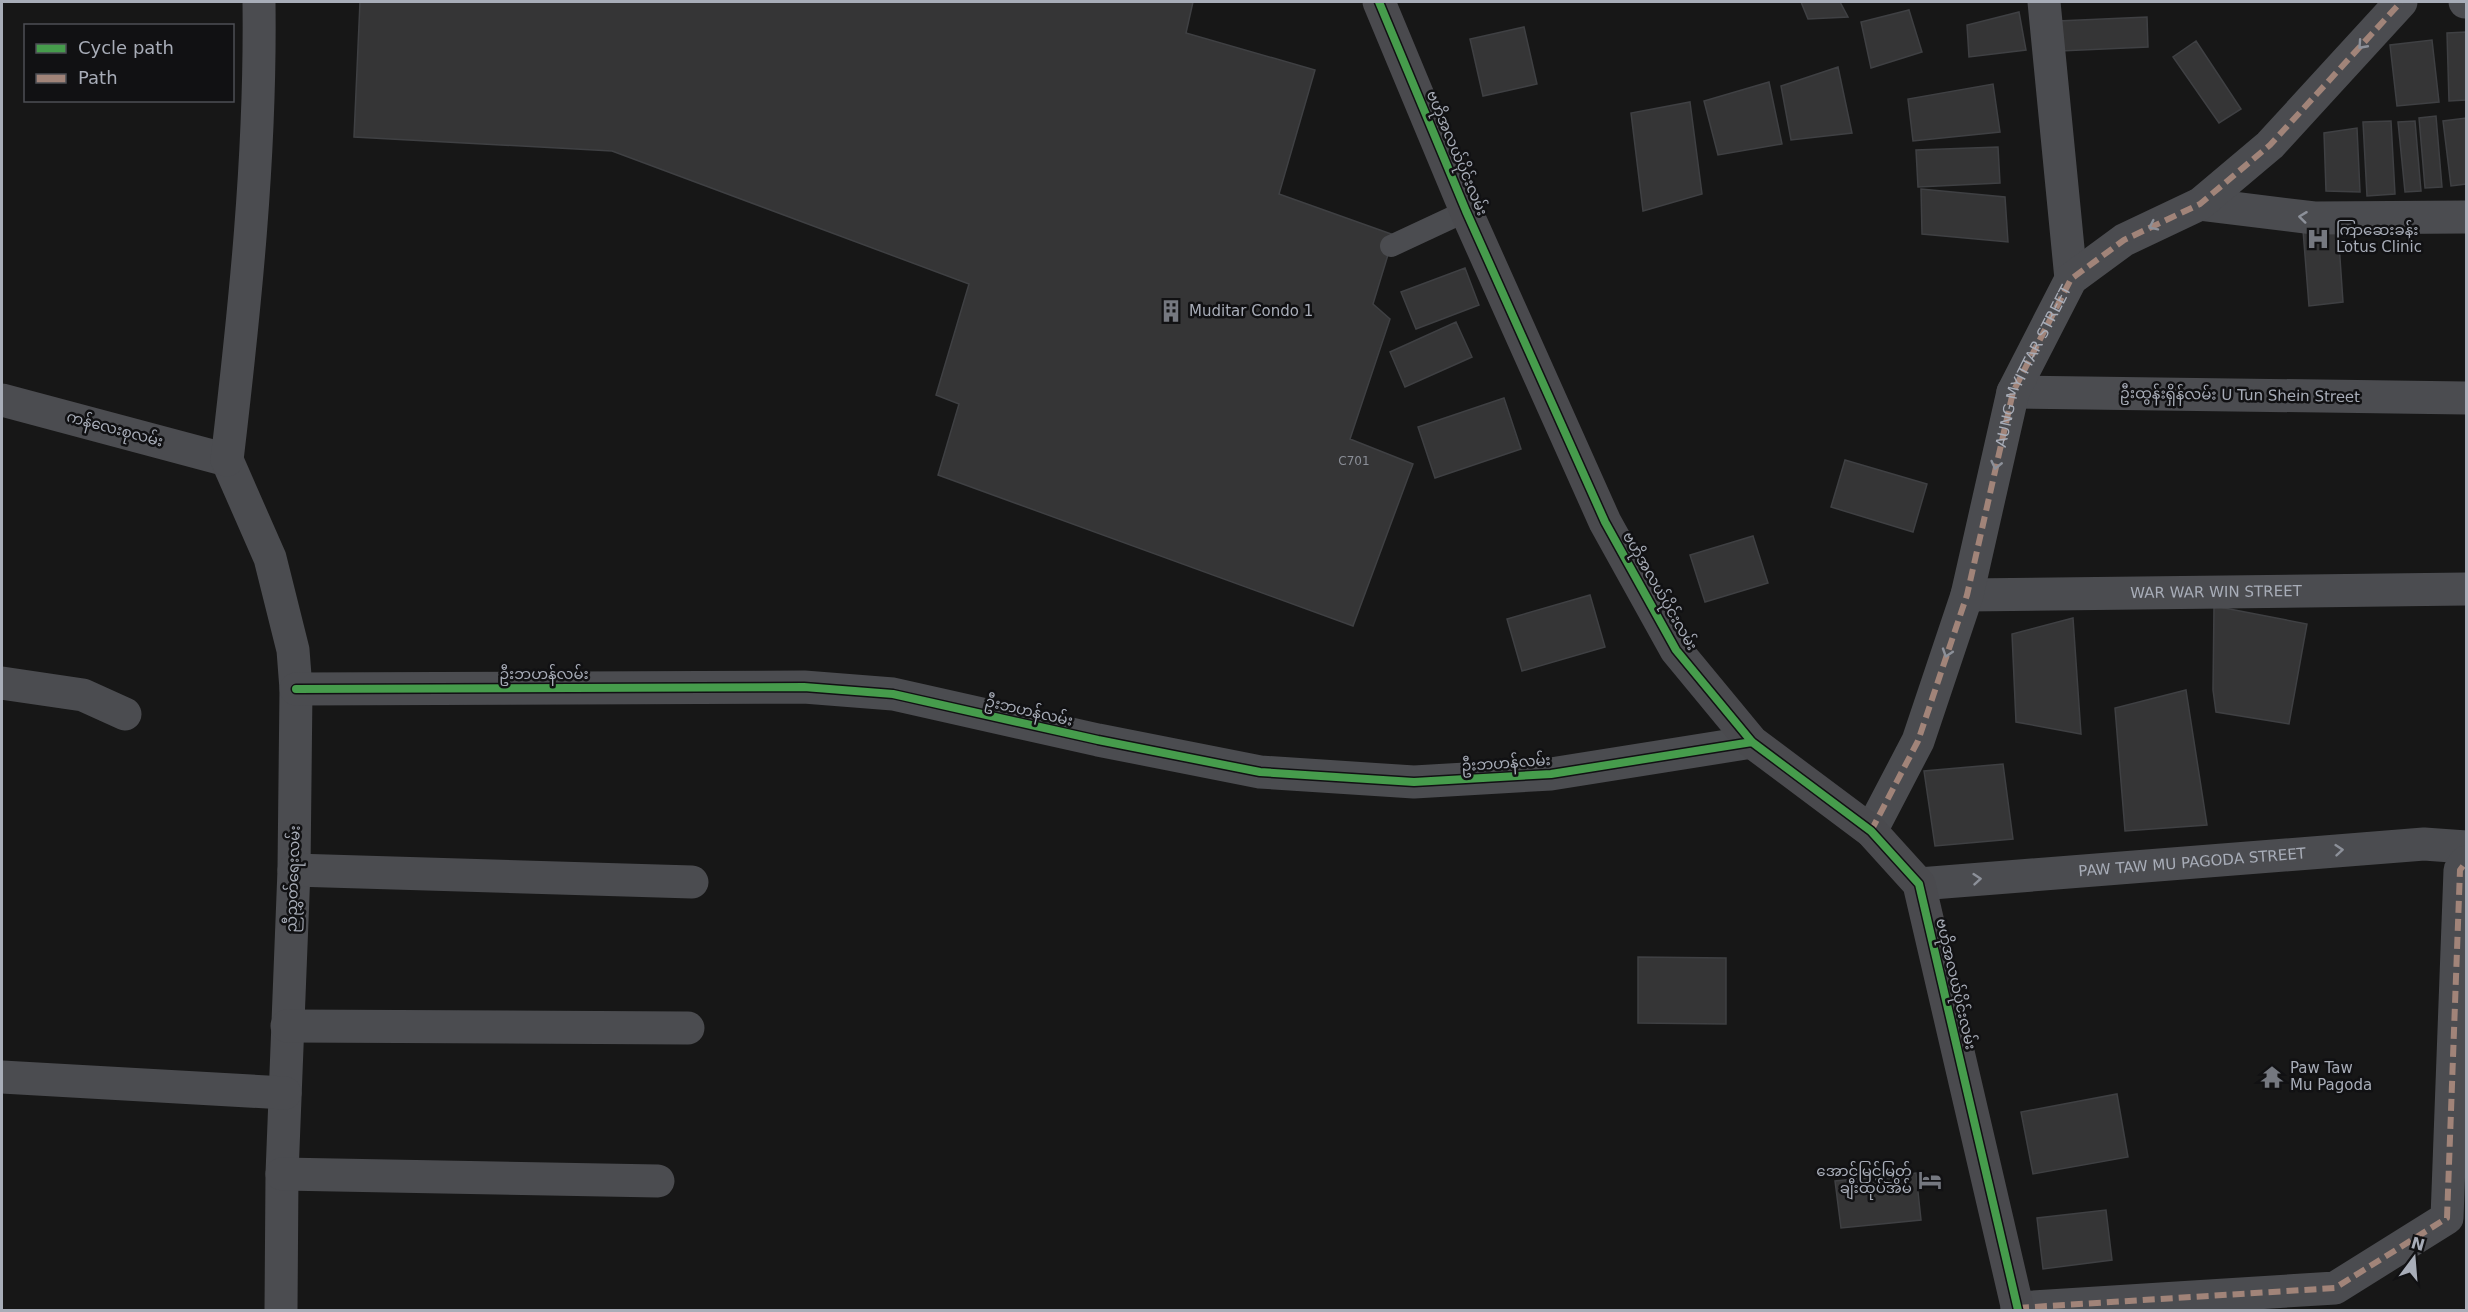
<svg xmlns="http://www.w3.org/2000/svg" width="2468" height="1312" font-family="'DejaVu Sans','Noto Sans Myanmar',sans-serif">
	<style>
		.building { fill: #353536; stroke: #3f4043; stroke-width: 1.5 }
		.lines { fill: none; stroke-linecap: round; stroke-linejoin: round }
		.lane { stroke: #4b4c50; stroke-width: 22 }
		.street { stroke: #4b4c50; stroke-width: 33 }
		.secondary { stroke: #4a4a4e; stroke-width: 33 }
		.quiet { stroke: #a18479; stroke-width: 6; stroke-dasharray: 12 6; stroke-linecap: butt }
		.cycleway-casing { stroke: #111113; stroke-width: 11 }
		.cycleway { stroke: #469c4c; stroke-width: 8 }
		.oneway { stroke: #8c9099 }
		.labels { text-anchor: middle; stroke-width: 5; stroke-linejoin: round; paint-order: stroke }
		.number-label { font-size: 12px; fill: #8b8f98 }
		.street-label { font-size: 15px; fill: #a8adb8; stroke: #111113 }
		.poi-label { font-size: 15px; fill: #a8adb8; stroke: #111113; text-anchor: start }
	</style>
	<rect width="100%" height="100%" fill="#171717"/>
	<!-- building -->
	<path class="building" d="M360,2H1193L1186,33L1315,70L1279,194L1394,235L1373,304L1390,319L1350,439L1413,464L1353,626L938,475L959,404L936,395L969,284L612,151L354,137Z
		M1801,2H1840L1848,17L1808,19Z
		M1909,10L1922,52L1871,68L1861,22Z
		M2019,12L2026,50L1969,57L1967,25Z
		M2147,17L2148,47L2060,51L2058,21Z
		M1524,27L1537,84L1483,96L1470,39Z
		M2466,32V100L2449,101L2447,33Z
		M2432,40L2439,102L2397,106L2390,45Z
		M2196,41L2241,109L2219,123L2173,57Z
		M1838,67L1852,133L1791,140L1781,86Z
		M1769,82L1782,144L1718,155L1704,101Z
		M1993,84L2000,132L1913,141L1908,99Z
		M1690,102L1702,194L1643,211L1631,113Z
		M2436,116L2442,187L2425,188L2419,118Z
		M2466,118V184L2451,186L2443,121Z
		M2391,121L2395,194L2367,196L2363,122Z
		M2415,121L2421,191L2405,192L2398,122Z
		M2357,128L2360,192L2326,191L2324,133Z
		M1998,147L2000,183L1918,187L1916,150Z
		M1921,189L2005,197L2008,242L1922,234Z
		M2338,229L2343,302L2309,306L2303,230Z
		M1465,268L1479,305L1416,329L1401,292Z
		M1456,322L1472,357L1405,387L1390,352Z
		M1504,398L1521,449L1435,478L1418,427Z
		M1845,460L1927,484L1913,532L1831,507Z
		M1753,536L1768,583L1705,602L1690,555Z
		M1590,595L1605,647L1522,671L1507,619Z
		M2214,606L2307,624L2289,724L2216,712L2213,690Z
		M2073,618L2081,734L2016,722L2012,634Z
		M2186,690L2207,825L2125,831L2115,708Z
		M2003,764L2013,839L1935,846L1924,771Z
		M1638,957L1726,958V1024L1638,1023Z
		M2117,1094L2128,1157L2033,1174L2021,1112Z
		M1916,1173L1921,1220L1841,1228L1835,1181Z
		M2106,1210L2112,1260L2043,1269L2037,1218Z"/>
	<g class="lines">
		<!-- lane -->
		<path class="lane" d="M1391,246L1466,211"/>
		<!-- street -->
		<g class="street">
			<path d="M2044,2L2071,279"/>
			<path d="M2465,2H2466"/>
			<path d="M2200,204L2314,218L2466,217"/>
			<path d="M2013,392L2466,398"/>
			<path d="M2,400L227,460"/>
			<path d="M227,460L270,558L293,650L296,689L294,870L282,1174L281,1310"/>
			<path d="M227,460C245,307 261,155 259,2"/>
			<path id="s1" d="M1967,595L2466,589"/>
			<path d="M2,683L83,695L125,714"/>
			<path d="M296,689L804,687L893,694L1098,740L1260,772L1414,782L1551,774L1752,742"/>
			<path id="s2" d="M1871,831L1918,741L1967,595L2013,392L2071,279L2124,240L2200,204L2270,145L2401,2"/>
			<path d="M294,870L692,882"/>
			<path id="s3" d="M1919,884L2424,844L2466,847"/>
			<path d="M287,1026L688,1028"/>
			<path d="M2,1077L285,1093"/>
			<path d="M282,1174L658,1181"/>
			<path d="M2017,1308L2335,1288L2447,1218L2460,870L2466,862"/>
		</g>
		<!-- secondary -->
		<path class="secondary" d="M1379,2L1466,211L1605,522L1676,650L1752,742L1871,831L1919,884L2018,1310"/>
		<!-- quiet -->
		<path class="quiet" d="M1871,831L1918,741L1967,595L2013,392L2071,279L2124,240L2200,204L2270,145L2401,2
			M2017,1308L2335,1288L2447,1218L2460,870L2466,862"/>
		<!-- cycleway casing -->
		<g class="cycleway-casing">
			<path id="cycleway" d="M1379,2L1466,211L1605,522L1676,650L1752,742L1871,831L1919,884L2018,1310
				M296,689L804,687L893,694L1098,740L1260,772L1414,782L1551,774L1752,742"/>
		</g>
		<!-- cycleway -->
		<use href="#cycleway" class="cycleway"/>
	</g>
	<!-- one-way arrows -->
	<defs><path id="oneway-chevron" d="M-2-3.5L2.5 0L-2 3.5" fill="none" stroke-width="1.6" stroke-linecap="round" stroke-linejoin="round" transform="scale(1.5)"/></defs>
	<g class="oneway">
		<use href="#oneway-chevron" transform="translate(2362 45) rotate(132)"/>
		<use href="#oneway-chevron" transform="translate(2303 217) rotate(-173)"/>
		<use href="#oneway-chevron" transform="translate(2153 226) rotate(154)"/>
		<use href="#oneway-chevron" transform="translate(1996 465) rotate(103)"/>
		<use href="#oneway-chevron" transform="translate(1947 653) rotate(108)"/>
		<use href="#oneway-chevron" transform="translate(2339 850) rotate(-5)"/>
		<use href="#oneway-chevron" transform="translate(1977 879) rotate(-5)"/>
	</g>
	<!-- icons -->
	<defs>
		<g id="hospital-bare" transform="scale(1.8)"><path d="M-5-5h3v3.5h4V-5h3V5h-3V1.5h-4V5h-3Z" fill="#757880" stroke="#111113" stroke-width="2.5" paint-order="stroke"/></g>
		<g id="building-bare" transform="scale(1.8)"><path d="M-4-6H4V6H1V3H-1V6H-4ZM-2.5-4.3h1.7v1.8h-1.7ZM.8-4.3h1.7v1.8H.8ZM-2.5-1h1.7V.8h-1.7ZM.8-1h1.7V.8H.8Z" fill="#757880" stroke="#111113" stroke-width="2.5" paint-order="stroke"/></g>
		<g id="temple-bare" transform="scale(1.8)"><path d="M0-6L5-2H3V0L6.5 2.5H4V6H1.5V3h-3V6H-4V2.5H-6.5L-3 0V-2H-5Z" fill="#757880" stroke="#111113" stroke-width="2.5" paint-order="stroke"/></g>
		<g id="hotel-bare" transform="scale(1.8)"><path d="M-6-4.5h1.5V1H6V5H4.5V3h-9V5H-6ZM-4 0a1.8 1.8 0 1 1 3.6 0ZM.5 0V-2.5h3Q6-2.5 6 0Z" fill="#757880" stroke="#111113" stroke-width="2.5" paint-order="stroke"/></g>
	</defs>
	<g fill-rule="evenodd">
		<use href="#hospital-bare" x="2318" y="239"/>
		<use href="#building-bare" x="1171" y="311"/>
		<use href="#temple-bare" x="2272" y="1077"/>
		<use href="#hotel-bare" x="1930" y="1180"/>
	</g>
	<g class="labels">
		<!-- number labels -->
		<g class="number-label">
			<text x="1354" y="465">C701</text>
		</g>
		<!-- street labels -->
		<g class="street-label">
			<text transform="translate(1457 153) rotate(67)" y="5">ဗဟိုအလယ်ပိုင်းလမ်း</text>
			<text dy="5" stroke="none"><textPath href="#s2" startOffset="495">AUNG MYITTAR STREET</textPath></text>
			<text transform="translate(2240 395) rotate(1)" y="5">ဦးထွန်းရှိန်လမ်း U Tun Shein Street</text>
			<text transform="translate(115 429) rotate(15)" y="5">ကန်လေးစုလမ်း</text>
			<text transform="translate(1660 591) rotate(60)" y="5">ဗဟိုအလယ်ပိုင်းလမ်း</text>
			<text dy="5" stroke="none"><textPath href="#s1" startOffset="249">WAR WAR WIN STREET</textPath></text>
			<text x="544" y="679">ဦးဘဟန်လမ်း</text>
			<text transform="translate(1029 711) rotate(13)" y="5">ဦးဘဟန်လမ်း</text>
			<text transform="translate(1506 763) rotate(-4)" y="5">ဦးဘဟန်လမ်း</text>
			<text dy="5" stroke="none"><textPath href="#s3" startOffset="274">PAW TAW MU PAGODA STREET</textPath></text>
			<text transform="translate(293 879) rotate(-88)" y="5">ညီညွှတ်ရေးလမ်း</text>
			<text transform="translate(1956 984) rotate(77)" y="5">ဗဟိုအလယ်ပိုင်းလမ်း</text>
		</g>
		<!-- poi labels -->
		<g class="poi-label">
			<text x="2336" y="235">ကြာဆေးခန်း<tspan x="2336" dy="17">Lotus Clinic</tspan></text>
			<text x="1189" y="316">Muditar Condo 1</text>
			<text x="2290" y="1073">Paw Taw<tspan x="2290" dy="17">Mu Pagoda</tspan></text>
			<text x="1912" y="1176" text-anchor="end">အောင်မြင့်မြတ်<tspan x="1912" dy="17">ချီးထုပ်အိမ်</tspan></text>
		</g>
	</g>
	<!-- border -->
	<rect width="2468" height="1312" fill="none" stroke="#a8adb8" stroke-width="6"/>
	<!-- legend -->
	<rect x="24" y="24" width="210" height="78" fill="#111113" stroke="#4d4f55" stroke-width="1.5"/>
	<rect x="36" y="44" width="30" height="9" fill="#469c4c" stroke="#4d4f55" stroke-width="1.5"/>
	<text x="78" y="54" font-size="18" fill="#a8adb8">Cycle path</text>
	<rect x="36" y="74" width="30" height="9" fill="#a18479" stroke="#4d4f55" stroke-width="1.5"/>
	<text x="78" y="84" font-size="18" fill="#a8adb8">Path</text>
	<!-- north arrow -->
	<g transform="translate(2414 1258) rotate(16)" stroke="#111113" stroke-width="4.5" paint-order="stroke">
	<path d="M0-4.5L10 22L0 15L-10 22Z" fill="#a8adb8"/>
	<text y="-9" font-size="16" font-weight="bold" text-anchor="middle" fill="#a8adb8">N</text>
	</g>
</svg>
